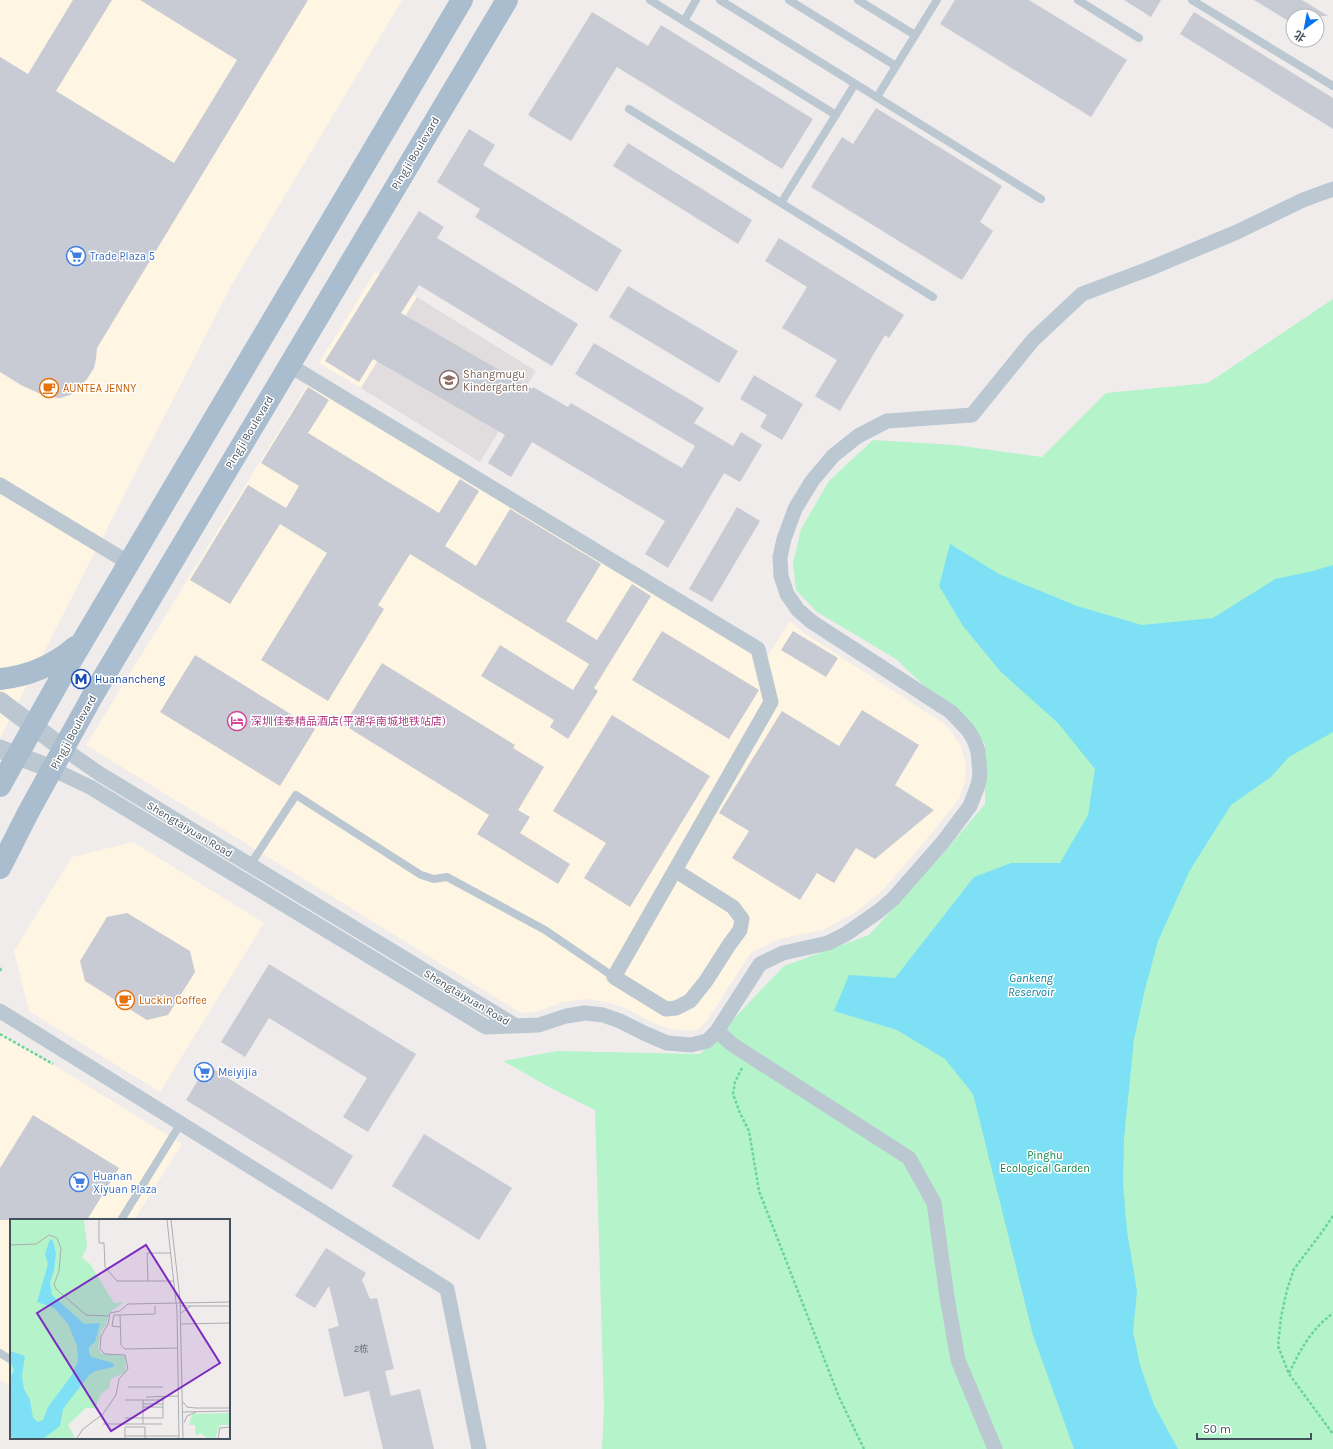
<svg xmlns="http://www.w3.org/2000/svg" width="1333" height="1449" font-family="Karla,'Noto Sans SC',sans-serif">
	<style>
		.commercial { fill: #fef5e2 }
		.education { fill: #e1ddde }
		.green { fill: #b5f3cb }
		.water { fill: #7de0f5 }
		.building { fill: #c8cbd3 }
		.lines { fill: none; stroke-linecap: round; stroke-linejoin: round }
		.path { stroke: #69d59d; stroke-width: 2.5; stroke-dasharray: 3 2; stroke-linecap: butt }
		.service { stroke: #bbc8d1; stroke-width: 8 }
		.minor { stroke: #bbc8d1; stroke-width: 15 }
		.tertiary { stroke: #bbc8d1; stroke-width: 19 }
		.primary { stroke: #a9bdcf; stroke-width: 22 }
		.labels { text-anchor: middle; stroke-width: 3; stroke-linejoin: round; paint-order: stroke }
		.number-label { font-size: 9px; fill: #64707a }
		.street-label { font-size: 11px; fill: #43515c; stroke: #fff }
		.shop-label { font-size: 11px; fill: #366cbe; stroke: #fff; text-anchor: start }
		.education-label { font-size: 11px; fill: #785e54; stroke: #fff; text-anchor: start }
		.food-label { font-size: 11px; fill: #c56008; stroke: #fff; text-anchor: start }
		.transit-label { font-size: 11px; fill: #164399; stroke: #fff; text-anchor: start }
		.hotel-label { font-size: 11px; fill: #b23c85; stroke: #fff; text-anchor: start }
		.park-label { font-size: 11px; fill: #0c8545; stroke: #fff }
		.water-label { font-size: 12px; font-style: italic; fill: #037f9a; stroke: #fff }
		.inset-road { fill: none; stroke: #abaeb2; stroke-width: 1 }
		.view { fill: #7b2cbf; fill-opacity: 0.15; stroke: #7b2cbf; stroke-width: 2 }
		.inset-edge { fill: none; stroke: #43515c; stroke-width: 2 }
	</style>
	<rect width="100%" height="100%" fill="#f0ecec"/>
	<!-- commercial -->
	<path class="commercial" d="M0,0H402L232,284L0,738Z
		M375,272L417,297L361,388L319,363Z
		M309,382L764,662L790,621L804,633L943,723L950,730L961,746L966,765L965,782L959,799L932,833L884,889L856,912L823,930L779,939L751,953L706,1022L699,1029L690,1031L670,1029L651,1022L626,1008L606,1002L585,999L563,1002L536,1012L521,1013L86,745Z
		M133,842L264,923L160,1092L29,1011L14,951L72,857Z
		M0,1032L182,1144L134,1220H11V1387L0,1380Z"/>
	<!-- education -->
	<path class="education" d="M417,297L536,371L480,462L361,388Z"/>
	<!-- green -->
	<path class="green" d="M1333,299V1449H602L604,1408L595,1110L549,1087L503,1061L557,1051L700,1054L784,966L869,935L948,848L985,804V744L896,659L817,612L796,590L793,564L801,529L829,481L873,440L955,445L1042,457L1106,393L1208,383Z"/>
	<!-- water -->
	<path class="water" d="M950,544L999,574L1077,606L1142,625L1213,618L1275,579L1313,571L1333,565V732L1289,757L1271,777L1231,805L1190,870L1158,941L1144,993L1134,1039L1124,1139L1123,1183L1127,1231L1137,1291L1133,1332L1140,1365L1154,1405L1178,1449H1074L1033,1335L973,1094L945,1059L897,1030L834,1011L849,975L895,978L974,877L1011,863H1060L1088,815L1095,769L1058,723L1001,672L963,626L939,586Z"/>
	<!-- building -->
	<path class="building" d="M73,0H112L56,91L174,163L237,60L140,0H308L97,348L96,359L94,368L87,379L79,388L70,395L60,398L47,397L21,385L0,372V57L28,74Z
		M955,0H1029L1127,60L1091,117L940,24Z
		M1124,0H1161L1151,17Z
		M1254,0H1302L1328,16H1293V24Z
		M592,12L648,46L661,25L813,119L782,169L617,67L571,141L528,115Z
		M1194,12L1333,98V129L1180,34Z
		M876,108L1002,186L980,222L993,231L962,280L811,187L842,137L853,144Z
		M469,129L495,145L483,165L622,250L597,292L475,217L480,209L437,182Z
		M628,143L752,220L738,244L613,166Z
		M419,211L444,227L437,238L578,324L552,366L419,285L401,313L532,389L533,387L568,407L571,403L682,468L695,446L575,374L594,343L704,408L694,423L733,446L741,432L762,445L740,482L724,473L668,568L645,554L665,521L532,442L511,477L488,463L505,435L373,359L359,382L325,361Z
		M779,238L904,315L889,338L885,335L840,411L815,396L837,360L782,328L807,287L765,261Z
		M628,286L738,351L719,383L609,317Z
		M754,375L803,404L782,440L760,427L767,415L740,399Z
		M308,387L329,400L308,433L439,513L460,479L479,491L445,546L476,566L510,509L601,564L566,621L597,640L632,584L651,596L594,688L598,691L568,739L550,727L554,720L481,676L500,645L573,690L589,664L410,554L378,605L384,609L328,701L261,660L327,553L280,524L230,604L190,580L248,485L286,508L299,486L261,463Z
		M737,507L760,521L712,602L689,589Z
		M662,631L759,690L729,739L632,680Z
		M793,631L838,658L826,677L781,650Z
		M195,655L315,729L280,786L160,712Z
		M382,663L515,745L513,748L544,767L518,810L530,817L520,833L570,864L558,884L477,834L489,815L344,725Z
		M862,710L919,745L895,785L934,810L875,859L856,848L834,883L817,873L800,900L732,858L749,831L719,813L782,711L839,746Z
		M612,715L710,776L630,907L584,878L606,843L553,811Z
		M127,913L190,951L195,972L168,1015L147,1020L85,981L80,961L107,917Z
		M269,964L416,1054L368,1132L343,1117L367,1078L269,1018L245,1057L221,1042Z
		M207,1065L353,1156L332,1190L186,1100Z
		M33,1115L119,1168L87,1220H0V1168Z
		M424,1134L512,1188L479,1240L392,1186Z
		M326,1248L366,1273L362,1280L370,1299L377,1298L394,1369L385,1371L391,1396L420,1389L434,1449H383L369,1391L344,1397L328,1329L339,1326L329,1286L315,1308L295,1296Z"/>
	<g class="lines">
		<!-- path -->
		<path class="path" d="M0,971L2,966
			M0,1034L53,1064
			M742,1068L735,1082L733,1094L740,1113L749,1131L759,1191L839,1397L864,1449
			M1333,1216L1322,1232L1294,1269L1287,1290L1281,1317L1278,1346L1289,1374L1333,1434
			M1289,1373C1302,1347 1310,1331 1333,1313"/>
		<!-- service -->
		<path class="service" d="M650,0L836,115
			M720,0L1041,199
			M789,0L896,66
			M858,0L915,35
			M1078,0L1139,38
			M1192,0L1333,86
			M684,21L696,0
			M877,97L937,0
			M629,109L933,297
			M781,203L855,84
			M250,865L296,795L421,875L434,879L447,877L545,930L614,977
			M121,1220L181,1123
			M0,1353L11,1360"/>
		<!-- minor -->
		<path class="minor" d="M289,365L758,649L771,702L614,977L666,1009L676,1008L690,1001L706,981L729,945L740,930L742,919L733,907L676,871
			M0,485L129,563
			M64,749L100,774L516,1026
			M52,769L90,787L486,1027L539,1025L566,1016L585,1013L603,1015L620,1021L646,1034L667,1043L691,1045L707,1041L717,1031L760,964L783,953L828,943L846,934L879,911L893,899L943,842L970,806L978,785L980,774L978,751L974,740L968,730L951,712L812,622L798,610L787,594L781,576L780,557L784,539L795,509L812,481L833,456L858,436L887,421L972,415L1033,340L1082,294L1146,270L1237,232L1303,200L1333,189
			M0,1011L447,1289L479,1449
			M717,1031L733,1045L750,1056L909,1158L934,1203L947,1297L958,1360L995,1449"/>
		<!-- tertiary -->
		<path class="tertiary" d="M0,701L64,749
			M0,749L52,769"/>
		<!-- primary -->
		<path class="primary" d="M0,679C29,676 53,666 75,647
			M0,786L62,676L462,0
			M0,868L29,811L93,695L507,0"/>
	</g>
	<!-- icons -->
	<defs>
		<g id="supermarket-ring" transform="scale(1)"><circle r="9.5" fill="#fff" stroke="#3f7fe0" stroke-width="1.5"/><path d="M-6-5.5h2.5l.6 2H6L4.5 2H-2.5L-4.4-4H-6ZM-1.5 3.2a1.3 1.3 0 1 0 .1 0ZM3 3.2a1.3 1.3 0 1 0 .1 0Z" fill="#3f7fe0"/></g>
		<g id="school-ring" transform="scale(1)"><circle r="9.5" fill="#fff" stroke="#8d6e63" stroke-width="1.5"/><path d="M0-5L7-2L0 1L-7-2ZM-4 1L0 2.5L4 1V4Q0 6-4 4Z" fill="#8d6e63"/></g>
		<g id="cafe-ring" transform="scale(1)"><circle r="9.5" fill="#fff" stroke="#e8710a" stroke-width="1.5"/><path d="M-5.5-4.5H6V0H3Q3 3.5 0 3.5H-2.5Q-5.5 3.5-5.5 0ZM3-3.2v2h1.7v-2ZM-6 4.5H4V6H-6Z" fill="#e8710a"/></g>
		<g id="metro-ring" transform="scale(1)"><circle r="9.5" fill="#fff" stroke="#1a4fb4" stroke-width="1.5"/><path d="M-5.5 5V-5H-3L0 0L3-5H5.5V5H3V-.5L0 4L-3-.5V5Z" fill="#1a4fb4"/></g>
		<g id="hotel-ring" transform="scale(1)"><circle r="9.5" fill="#fff" stroke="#d1479c" stroke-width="1.5"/><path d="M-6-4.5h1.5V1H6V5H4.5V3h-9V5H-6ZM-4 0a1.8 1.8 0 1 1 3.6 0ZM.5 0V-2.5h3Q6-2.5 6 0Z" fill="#d1479c"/></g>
	</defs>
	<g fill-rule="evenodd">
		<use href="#supermarket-ring" x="76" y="256"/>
		<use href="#school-ring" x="449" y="380"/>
		<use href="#cafe-ring" x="49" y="388"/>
		<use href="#metro-ring" x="81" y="679"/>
		<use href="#hotel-ring" x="237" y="721"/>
		<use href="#cafe-ring" x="125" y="1000"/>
		<use href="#supermarket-ring" x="204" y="1072"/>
		<use href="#supermarket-ring" x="79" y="1182"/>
	</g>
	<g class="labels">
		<!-- number labels -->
		<g class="number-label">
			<text x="361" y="1352">2栋</text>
		</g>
		<!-- street labels -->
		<g class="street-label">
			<text transform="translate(415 153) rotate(-59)" y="4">Pingji Boulevard</text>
			<text transform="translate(249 432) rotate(-59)" y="4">Pingji Boulevard</text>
			<text transform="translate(73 732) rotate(-61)" y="4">Pingji Boulevard</text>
			<text transform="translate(190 829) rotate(31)" y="4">Shengtaiyuan Road</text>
			<text transform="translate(467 997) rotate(31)" y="4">Shengtaiyuan Road</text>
		</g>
		<!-- shop labels -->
		<g class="shop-label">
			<text x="90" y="260">Trade Plaza 5</text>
			<text x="218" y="1076">Meiyijia</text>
			<text x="93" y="1180">Huanan<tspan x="93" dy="13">Xiyuan Plaza</tspan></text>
		</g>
		<!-- education labels -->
		<g class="education-label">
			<text x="463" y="378">Shangmugu<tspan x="463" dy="13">Kindergarten</tspan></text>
		</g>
		<!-- food labels -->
		<g class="food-label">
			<text x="63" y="392">AUNTEA JENNY</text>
			<text x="139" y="1004">Luckin Coffee</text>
		</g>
		<!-- transit labels -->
		<g class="transit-label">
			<text x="95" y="683">Huanancheng</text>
		</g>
		<!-- hotel labels -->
		<g class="hotel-label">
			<text x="251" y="725">深圳佳泰精品酒店(平湖华南城地铁站店)</text>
		</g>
		<!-- park labels -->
		<g class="park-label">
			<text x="1045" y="1159">Pinghu<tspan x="1045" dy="13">Ecological Garden</tspan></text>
		</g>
		<!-- water labels -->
		<g class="water-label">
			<text x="1031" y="982">Gankeng<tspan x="1031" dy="14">Reservoir</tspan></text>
		</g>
	</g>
	<!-- overview -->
	<g transform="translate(10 1219)">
		<rect width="220" height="220" fill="#f0ecec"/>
		<path d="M0,1H74L77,28L72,39L80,45L104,84L114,83L99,94L96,106L91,112L88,129L91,134L115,137L116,153L101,160L99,169L91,175L85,189H76L58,206L65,219H0ZM220,194V206H210L205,219H197L191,214L186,217L185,206H179L182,195Z" fill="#b5f3cb"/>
		<path d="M40,20L43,22L46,34L44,52L40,63L42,76L74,105L90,104L85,123L79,128V133L81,138L103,144L104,148L85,152L79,156L53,190L50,207L34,219H3L0,216V159L4,151L0,142V132L15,137L12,157L14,170L20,181L23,199L28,203L33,201L38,188L62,156L68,142L67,127L58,105L44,89L27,83L38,45L35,35Z" fill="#7de0f5"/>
		<path class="inset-road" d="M89,1V24H94L95,48L107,62H164M157,1L167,92L169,219M161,1L170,80L173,219M0,26L26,25L39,16L47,19L51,29L49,52L44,65L46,70L76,96L99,97M138,62L137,34H161M170,87H220M171,94L181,87M110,96L145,95V87M170,105L220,104M110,108L102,107L104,96H110L111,126L115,130L167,129M118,168H153M136,178L168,177M115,181H153M133,181V205M173,183L177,188L185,189M133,185H153M133,188H153M185,189H220M173,193L220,192M115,199H153V178M174,204L177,197L186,193M93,205H152M115,217H169M67,219L73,210L93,195L106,176L109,160L118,150L115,136L95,135L90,130L91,117L98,105L100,94L110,92L118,85L220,83M115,219V208H135V219M208,219L210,209L220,208"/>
		<path class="view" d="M136,26L210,144L101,212L27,94Z"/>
		<rect width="220" height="220" class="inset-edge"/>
	</g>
	<!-- north arrow -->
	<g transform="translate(1305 28) rotate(212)"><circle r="19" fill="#ffffff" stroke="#b4b9be"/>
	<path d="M0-3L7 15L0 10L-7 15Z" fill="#0573f1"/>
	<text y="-6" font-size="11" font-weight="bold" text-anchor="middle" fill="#43515c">北</text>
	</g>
	<!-- scale -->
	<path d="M1197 1433v6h114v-6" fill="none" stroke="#43515c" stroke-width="2"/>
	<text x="1203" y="1433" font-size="12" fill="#43515c" stroke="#ffffff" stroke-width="3" paint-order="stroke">50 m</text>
</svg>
